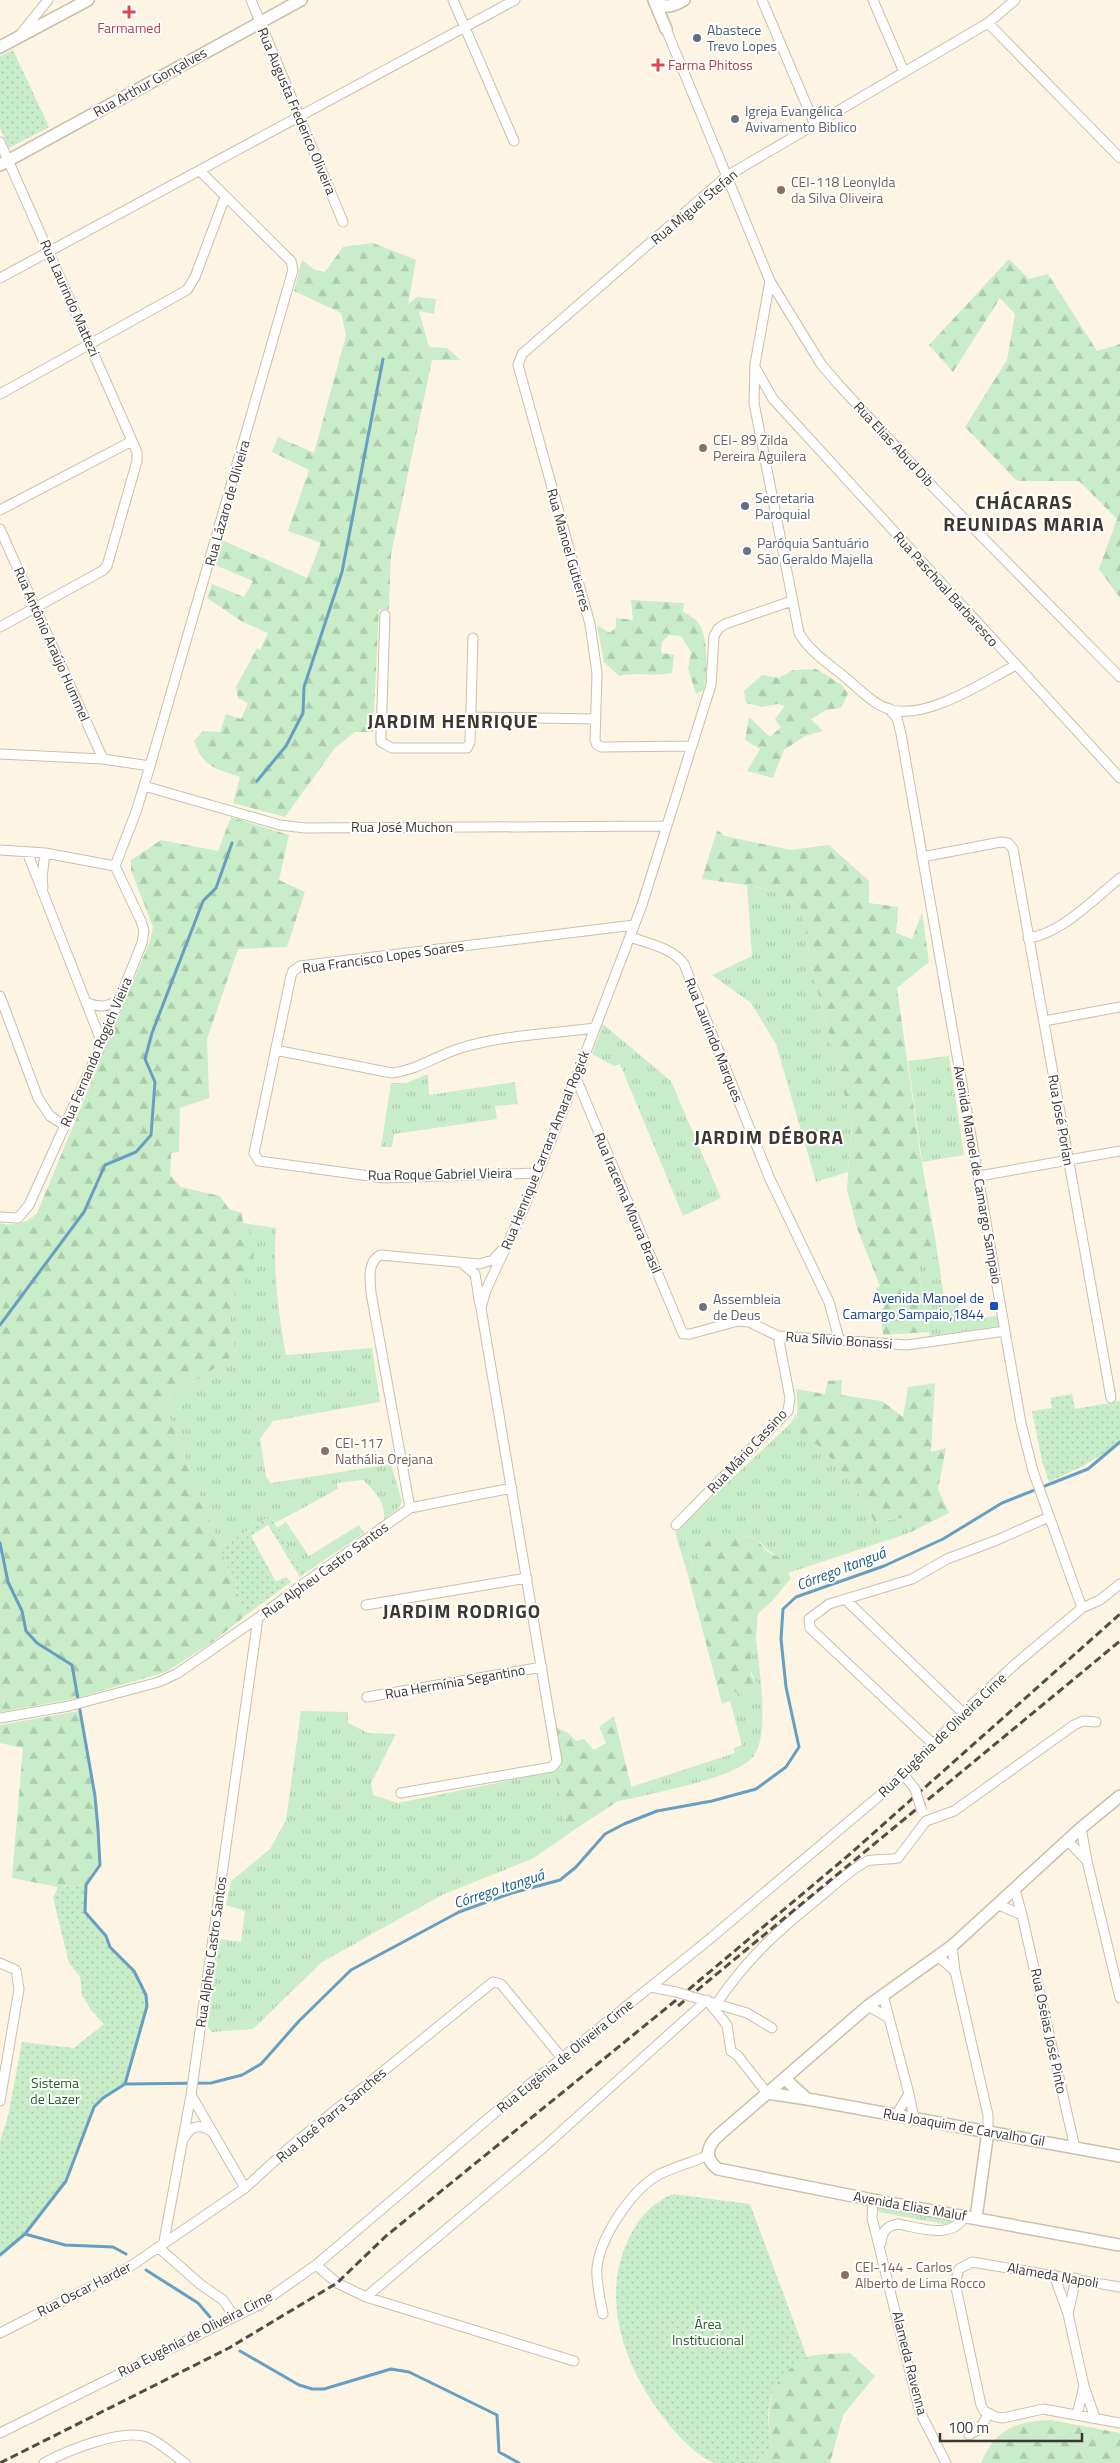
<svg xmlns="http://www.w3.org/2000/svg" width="1120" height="2463" font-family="'Titillium Web',sans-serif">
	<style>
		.grass { fill: url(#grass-tufts) }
		.forest { fill: url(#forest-firs) }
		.park { fill: url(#park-dots) }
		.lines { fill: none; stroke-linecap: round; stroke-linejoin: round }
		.stream { stroke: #669fc2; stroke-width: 3 }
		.street-casing { stroke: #cbbfac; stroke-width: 11 }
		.secondary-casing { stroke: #cbbfac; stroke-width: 14 }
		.street { stroke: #fff; stroke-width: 9 }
		.secondary { stroke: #fff; stroke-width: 11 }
		.rail { stroke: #534e45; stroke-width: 3; stroke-dasharray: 8 4; stroke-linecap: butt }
		.street-bridge-casing { stroke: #cbbfac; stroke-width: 11; stroke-linecap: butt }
		.street-bridge { stroke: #fff; stroke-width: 9 }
		.health-dot { fill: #e0444e; stroke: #fff; stroke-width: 2 }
		.service-dot { fill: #5c6f8a; stroke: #fff; stroke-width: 2 }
		.worship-dot { fill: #6b7280; stroke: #fff; stroke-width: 2 }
		.education-dot { fill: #8d6e63; stroke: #fff; stroke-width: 2 }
		.transit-dot { fill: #1a4fb4; stroke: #fff; stroke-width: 2 }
		.labels { text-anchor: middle; stroke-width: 4; stroke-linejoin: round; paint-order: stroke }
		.health-label { font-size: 14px; fill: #be3a42; stroke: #fff }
		.service-label { font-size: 14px; fill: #4e5e75; stroke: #fff; text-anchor: start }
		.street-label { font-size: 14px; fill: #3c3830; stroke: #fff }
		.worship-label { font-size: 14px; fill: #5b616d; stroke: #fff; text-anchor: start }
		.education-label { font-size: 14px; fill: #785e54; stroke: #fff; text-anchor: start }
		.transit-label { font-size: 14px; fill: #164399; stroke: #fff; text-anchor: end }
		.park-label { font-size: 14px; fill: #215f26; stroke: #fff }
		.water-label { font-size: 15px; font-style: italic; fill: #195d80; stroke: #fff }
		.district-label { font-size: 19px; font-weight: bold; letter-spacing: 1px; fill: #3c3830; stroke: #fff }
	</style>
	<defs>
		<pattern id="grass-tufts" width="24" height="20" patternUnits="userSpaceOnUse" patternTransform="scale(1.25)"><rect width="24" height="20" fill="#c8edc8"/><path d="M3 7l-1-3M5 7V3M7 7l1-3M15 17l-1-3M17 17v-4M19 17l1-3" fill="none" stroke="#adccac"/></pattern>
		<pattern id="forest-firs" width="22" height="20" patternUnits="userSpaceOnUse" patternTransform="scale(1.25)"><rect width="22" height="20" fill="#c8edc8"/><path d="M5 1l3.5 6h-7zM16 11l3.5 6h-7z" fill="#adccac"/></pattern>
		<pattern id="park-dots" width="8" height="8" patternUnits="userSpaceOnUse" patternTransform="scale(1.25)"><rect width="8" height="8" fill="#c8edc8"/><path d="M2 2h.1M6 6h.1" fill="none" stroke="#adccac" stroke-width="1.8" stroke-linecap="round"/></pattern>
	</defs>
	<rect width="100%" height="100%" fill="#fef4e4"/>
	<!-- grass -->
	<path class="grass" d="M747,885L780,893L802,909L811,965L852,1124L848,1172L816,1182L776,1044L751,1003L712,975L752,956Z
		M603,1024L671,1081L721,1198L683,1216L620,1064L614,1066L592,1054Z
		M949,1056L964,1155L922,1162L908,1061Z
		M428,1074L429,1095L515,1082L518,1104L495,1106L497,1119L394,1134L392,1147H381L391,1083H406Z
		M243,1223L276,1228C273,1272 278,1312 286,1355L372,1348L380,1402L273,1421L260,1439L266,1477L271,1483L391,1464L402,1502L398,1509L384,1519C386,1503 374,1490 363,1480L337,1483L338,1489L275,1523L270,1516L220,1548L164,1402L235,1354L230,1322L234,1294L244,1283Z
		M938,1256L944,1298L957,1296L961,1320L998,1316L1000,1326L930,1336L917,1260Z
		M796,1414L798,1431C835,1454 854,1485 875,1522L907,1517L909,1533L788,1573L779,1566L775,1554C766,1551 765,1545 757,1540C754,1537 746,1537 742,1536C709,1530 699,1549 688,1575L675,1532L791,1423Z
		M286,1522L309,1556L359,1525L364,1533L305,1573L277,1528Z
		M756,1639C759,1665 771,1739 752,1758C733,1778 662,1791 634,1798L631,1787L735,1753L734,1748L742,1745L730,1701L722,1704L717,1685L726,1686L744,1696L758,1685C746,1668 751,1657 756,1639Z
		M301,1711L348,1712V1723L368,1733L396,1734L371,1783L373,1795L398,1803L555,1771L566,1827L571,1832L534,1858L442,1895L322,1962L253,2029L212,2032L208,2028V2021L219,1939L241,1942L245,1911L226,1905L231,1881L270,1849L286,1820Z
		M882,2207L946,2219L956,2222L949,2225L879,2212L878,2208Z"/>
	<!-- forest -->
	<path class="forest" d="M373,243L416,260L408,304L417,297L436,299L434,314L419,311L429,347L447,348L461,360H432L391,554L389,610L379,609L373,732H355L335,748L285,817L233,803L240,777C215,768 204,768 194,741L203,731L220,732L226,714L241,719L248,703L238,698L236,687L257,648L260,650L268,633L241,621L207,598L212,584L244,597L253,581L215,565L222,540L307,578L321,543L288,531L309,470L272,452L278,437L314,453L346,335L341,313L294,291L302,260L315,270L325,272L343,247Z
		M1009,259L1029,279L1048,274L1097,351L1120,344V598L1099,569L1117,519L1079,481H1017L965,427L1007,360L1015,314L1000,298L953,372L929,345Z
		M631,600L684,603L683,612C687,614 693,617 696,620C710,635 707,672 704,690L696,694L688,669L691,652L681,636L669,635L662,642L661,653L674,655L672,673C655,677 637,672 619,676L604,662L597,625L610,633L616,627V618L633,620Z
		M816,669L842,685L848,694L841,708L826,710L811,719L823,731L805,736L784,750L773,778L747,771L760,749L745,740L749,717L770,737L781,727L775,719L785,706L778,704L762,707L746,703L744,691L762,675L779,678L793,670Z
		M231,817L289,835L279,880L305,892L287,947L238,949L207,1039L209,1098L180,1108L179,1152L171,1153L170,1175L181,1187L220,1196L229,1209L242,1213L243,1223L255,1238L253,1261L244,1283L234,1294L230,1322L235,1354L164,1402L246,1615L214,1641L166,1672L77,1698L0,1712V1223C13,1227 28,1223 37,1213L150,941L153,927L131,870V860L161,840L218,851Z
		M717,830L725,836L791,850L829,845L869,881V903L898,907L896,933L912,939L922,912L929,962L897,988L920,1152L938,1256L917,1260L929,1332L883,1335L880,1310L885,1307L876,1288L880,1286L857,1228L847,1189L852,1124L811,965L802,909L780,893L747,885L702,879Z
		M842,1380L841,1395L882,1401L903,1417L908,1387L935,1383L931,1452L946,1448L938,1489L949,1513L909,1533L907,1517L875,1522C854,1485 835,1454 797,1431C796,1416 799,1404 796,1389L825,1394L828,1381Z
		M727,1533L756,1539L768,1552L780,1558L779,1566L788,1573L791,1578L773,1600L758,1614L756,1639L751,1657V1675L758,1685L756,1694L744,1697L726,1686L717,1685L688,1575L697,1555L709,1540Z
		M79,1711L95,1796L100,1865L85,1885L58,1887L12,1878L23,1748L0,1743V1725Z
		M614,1716L634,1798L618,1801L571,1832L566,1827L555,1771L561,1761L555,1727L568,1733L576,1741L584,1739L594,1750L606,1743L599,1727Z
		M850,2353L875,2376L843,2415L830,2463H757L772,2447C765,2413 768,2371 807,2357C820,2353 836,2354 850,2353Z
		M1051,2420L1120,2433V2463H981C996,2428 1015,2422 1051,2420Z"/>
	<!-- park -->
	<path class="park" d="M13,50L49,127L9,148L0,128V56Z
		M1072,1394L1075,1409L1120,1401V1444L1079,1468L1049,1482L1042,1461L1032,1411L1052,1408L1050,1398Z
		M270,1516L305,1573L300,1577L268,1525L251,1536L275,1580L277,1581L286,1577L291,1582L246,1615L220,1548Z
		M85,1885V1912L106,1936L110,1947L134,1971L146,1995V2007L125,2084L103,2098L94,2107L66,2181L25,2234L0,2255V2141L8,2116L22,2042L74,2048L104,2024L91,2010L82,1995L80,1977L69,1963L53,1898L58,1887Z
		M673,2194L750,2204L807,2357C769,2378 763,2407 772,2447L757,2463C745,2463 727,2463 715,2463C698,2458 675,2433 664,2418C625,2368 599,2299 629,2238C639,2217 652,2203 673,2194Z"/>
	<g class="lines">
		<!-- stream -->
		<path class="stream" d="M257,781L286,746L303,713L304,687L342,572L383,359
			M0,1325L84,1212L105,1165L136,1152L151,1135L155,1082L145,1059L152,1033L203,901L216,888L232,843
			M0,1543L8,1582L22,1611L26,1631L37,1643L72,1665L95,1796L98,1829L100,1865L86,1885L85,1912L106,1936L110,1947L134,1971L146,1995L147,2006L125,2084
			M25,2234L65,2245L113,2247L126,2254
			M0,2255L25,2234L66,2181L94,2107L103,2098L125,2084L211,2083L242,2075L261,2064L299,2021L351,1970L459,1912L512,1893L560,1880L576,1867L605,1834L624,1824L657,1811L712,1801L756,1789L786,1767L799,1747L786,1687L781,1639L783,1609L796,1597L884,1566L943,1539L1002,1503L1088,1469L1120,1442
			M146,2270L198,2303L210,2317
			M240,2351L299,2385L312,2389H324L391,2369L409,2372L497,2415L499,2452L519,2463"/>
		<!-- street casing -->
		<g class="street-casing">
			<path id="street" d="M251,0L343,222
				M453,0L514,141
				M762,0L815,125
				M873,0L904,72
				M988,23L1120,158
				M666,29L770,281L755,364L754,403L799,633C810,652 829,664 846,678C859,689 875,706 892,710C928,719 984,682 1016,665
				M19,36L48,0
				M0,142L137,452V461L107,566L102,571L0,627
				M0,278L515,0
				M770,281L821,364L838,384L934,488L1120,677
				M756,369L773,399L1120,778
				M0,394L187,290L195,277L225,197
				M0,510L132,441
				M0,529L103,759
				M385,615L381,735V742L392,748H467L470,742L473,638
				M888,708L897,718L901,734L1021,1423L1033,1471L1082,1608
				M471,717L595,719
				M691,746L602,747L597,745L595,740L597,673L590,624L518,365L522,354L727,176L988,23L1015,0
				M0,754L103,759L150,766
				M144,786L280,825L305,828L666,826
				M0,850L45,853L115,866
				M27,852L102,1043
				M922,857L1001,842L1008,843L1013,849L1111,1398
				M115,866L136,812L150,766L293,270L291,261L200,171
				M43,888L42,878L45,853
				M630,937C647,943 673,948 684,964L769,1177L829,1302L839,1339
				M1028,938C1061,934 1095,898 1120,878
				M0,996L38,1098L50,1116L64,1125
				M86,1002C99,1008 107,1007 119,1000
				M1044,1021L1120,1007
				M275,1050L392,1073C418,1070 437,1055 461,1048C503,1035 550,1034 594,1028
				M576,1078L683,1334H690L738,1321L749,1322L778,1336L907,1345L1005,1331
				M536,1173L384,1178L259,1161L254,1153L291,976L293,971L300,966L634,925
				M979,1176L1120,1151
				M0,1217L18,1218L29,1205L102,1043L142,943L144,931L141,921L115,866
				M464,1265L475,1274L480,1305
				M410,1508L371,1293C370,1279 367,1263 380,1255L479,1264L493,1260L501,1251
				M676,1525L788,1411L790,1398L778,1336
				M845,1599L963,1713
				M366,1605L527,1578
				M367,1697L542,1667
				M0,1718L69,1706L159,1682L178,1673L258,1618L299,1587L410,1508L512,1488
				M933,1744L810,1628L809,1619L829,1604L912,1579L947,1559L997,1540L1049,1517
				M904,1775L915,1789
				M401,1793L552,1767L557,1761L481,1308L486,1290L521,1215L576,1078L642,905L711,685L714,636L718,629L725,624L792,601
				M1067,1840L1087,1861L1081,1828
				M1087,1861L1120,1998
				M999,1905L1022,1915L1015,1890
				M1022,1915L1075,2148
				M939,1957L955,1971L952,1946
				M0,1963L16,1970L19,1989L0,2101
				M955,1971L988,2115V2131
				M651,1987L676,1992
				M690,1996L747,2013L772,2028
				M717,2003C748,1957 779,1930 821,1896C836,1884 850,1870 867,1861C872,1859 890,1860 898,1858L926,1821L954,1811L1074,1725L1083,1721L1096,1722
				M868,2006L889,2018L883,1995
				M889,2018L909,2094
				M191,2095L245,2188
				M896,2115L909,2094L914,2118
				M185,2137C191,2125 201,2124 212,2132
				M873,2200L872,2218L920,2412L946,2463
				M164,2241L191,2095L258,1618
				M881,2243C882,2232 886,2226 898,2224C920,2228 952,2240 965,2216
				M158,2247L200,2284L223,2300L234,2316
				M316,2265L337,2283L366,2297L574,2361
				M1054,2275L1068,2314L1076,2278
				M1120,2287L972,2262L959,2269L955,2283L981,2405L984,2411L996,2417L1003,2418L1043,2409L1120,2423
				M366,2297L544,2147L707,2000L727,2025L731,2051L738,2056L767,2093
				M603,2314C600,2299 596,2283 597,2268C600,2237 632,2189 660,2174C675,2167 692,2162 707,2156
				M1068,2314L1084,2386
				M0,2333L128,2268L245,2188L290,2147L493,1982L501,1984L562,2058
				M1077,2415L1084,2386L1095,2418
				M0,2433L259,2305L316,2265L510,2100L706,1942L904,1775L963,1713L1013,1666L1082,1608L1100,1600L1120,1584
				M969,2435L979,2429L989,2414
				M44,2463C66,2451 122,2428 147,2437C160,2442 173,2455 185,2463"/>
		</g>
		<!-- secondary casing -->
		<g class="secondary-casing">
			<path id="secondary" d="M654,0L666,29
				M655,0C664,10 673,6 684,0
				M0,47L88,0
				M0,165L301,0
				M1120,1796L1081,1828L952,1946L868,2006L720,2134C707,2145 703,2158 718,2169L873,2200L1120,2245
				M767,2093L807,2099L785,2079
				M807,2099L1120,2156
				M976,2218L988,2131"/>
		</g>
		<!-- street -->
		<use href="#street" class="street"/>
		<!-- secondary -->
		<use href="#secondary" class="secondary"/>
		<!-- rail -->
		<path class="rail" d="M678,2006L1120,1641
			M0,2463L229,2348L337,2283L386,2236L675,2001L850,1854L1120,1614"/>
		<!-- street-bridge casing -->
		<g class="street-bridge-casing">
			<path id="street-bridge" d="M915,1789L922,1811
				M676,1992L690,1996"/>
		</g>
		<!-- street-bridge -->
		<use href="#street-bridge" class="street-bridge"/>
	</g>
	<!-- markers -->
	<g class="health-dot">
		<path d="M126.5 4.5h5v5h5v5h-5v5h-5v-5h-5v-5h5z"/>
		<path d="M655.5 57.5h5v5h5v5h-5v5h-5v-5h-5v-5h5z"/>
	</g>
	<g class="service-dot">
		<circle cx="697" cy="38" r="5"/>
		<circle cx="745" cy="506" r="5"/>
	</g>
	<g class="worship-dot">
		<circle cx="735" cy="119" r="5"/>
		<circle cx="747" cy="551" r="5"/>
		<circle cx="703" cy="1307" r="5"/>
	</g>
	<g class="education-dot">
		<circle cx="781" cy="190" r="5"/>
		<circle cx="703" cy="448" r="5"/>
		<circle cx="325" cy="1451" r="5"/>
		<circle cx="845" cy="2275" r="5"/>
	</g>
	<rect class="transit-dot" x="989" y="1301" width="10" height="10" rx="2.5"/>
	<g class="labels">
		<!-- health labels -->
		<g class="health-label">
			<text x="129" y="33">Farmamed</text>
			<text x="668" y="70" text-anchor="start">Farma Phitoss</text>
		</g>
		<!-- service labels -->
		<g class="service-label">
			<text x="707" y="35">Abastece<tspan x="707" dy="16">Trevo Lopes</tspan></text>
			<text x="755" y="503">Secretaria<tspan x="755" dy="16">Paroquial</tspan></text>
		</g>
		<!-- street labels -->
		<g class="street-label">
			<text transform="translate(150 82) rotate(-29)" y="5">Rua Arthur Gonçalves</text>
			<text transform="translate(297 111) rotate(67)" y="5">Rua Augusta Frederico Oliveira</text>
			<text transform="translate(694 207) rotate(-40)" y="5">Rua Miguel Stefan</text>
			<text transform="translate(70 298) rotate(66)" y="5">Rua Laurindo Mattezi</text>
			<text transform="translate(894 444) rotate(47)" y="5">Rua Elias Abud Dib</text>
			<text transform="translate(227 503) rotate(-74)" y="5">Rua Lázaro de Oliveira</text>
			<text transform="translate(569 550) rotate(74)" y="5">Rua Manoel Gutierres</text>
			<text transform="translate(946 589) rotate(48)" y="5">Rua Paschoal Barbaresco</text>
			<text transform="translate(52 644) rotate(66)" y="5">Rua Antônio Araújo Hummel</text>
			<text x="402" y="832">Rua José Muchon</text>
			<text transform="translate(383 957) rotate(-8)" y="5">Rua Francisco Lopes Soares</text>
			<text transform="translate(714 1040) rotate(68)" y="5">Rua Laurindo Marques</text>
			<text transform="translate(96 1052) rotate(-67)" y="5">Rua Fernando Rogich Vieira</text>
			<text transform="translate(1061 1120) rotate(80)" y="5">Rua José Porlan</text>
			<text transform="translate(545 1150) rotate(-68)" y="5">Rua Henrique Carrara Amaral Rogick</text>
			<text transform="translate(440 1174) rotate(-1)" y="5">Rua Roque Gabriel Vieira</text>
			<text transform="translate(978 1175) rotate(80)" y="5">Avenida Manoel de Camargo Sampaio</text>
			<text transform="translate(628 1203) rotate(67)" y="5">Rua Iracema Moura Brasil</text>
			<text transform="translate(839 1340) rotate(4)" y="5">Rua Sílvio Bonassi</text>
			<text transform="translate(747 1451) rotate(-47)" y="5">Rua Mário Cassino</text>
			<text transform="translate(325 1570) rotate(-36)" y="5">Rua Alpheu Castro Santos</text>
			<text transform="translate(455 1682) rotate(-10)" y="5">Rua Hermínia Segantino</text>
			<text transform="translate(942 1735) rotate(-44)" y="5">Rua Eugênia de Oliveira Cirne</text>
			<text transform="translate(211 1952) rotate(-82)" y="5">Rua Alpheu Castro Santos</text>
			<text transform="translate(1049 2031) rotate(78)" y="5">Rua Oséias José Pinto</text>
			<text transform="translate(565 2056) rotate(-39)" y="5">Rua Eugênia de Oliveira Cirne</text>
			<text transform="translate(331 2115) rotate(-40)" y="5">Rua José Parra Sanches</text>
			<text transform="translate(964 2127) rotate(10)" y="5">Rua Joaquim de Carvalho Gil</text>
			<text transform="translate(910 2206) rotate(10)" y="5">Avenida Elias Maluf</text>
			<text transform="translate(1053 2275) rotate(10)" y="5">Alameda Napoli</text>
			<text transform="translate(84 2289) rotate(-27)" y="5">Rua Oscar Harder</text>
			<text transform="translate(195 2334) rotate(-27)" y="5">Rua Eugênia de Oliveira Cirne</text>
			<text transform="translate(910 2363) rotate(76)" y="5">Alameda Ravenna</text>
		</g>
		<!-- worship labels -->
		<g class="worship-label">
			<text x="745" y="116">Igreja Evangélica<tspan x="745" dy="16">Avivamento Biblico</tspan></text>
			<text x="757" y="548">Paróquia Santuário<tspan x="757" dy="16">São Geraldo Majella</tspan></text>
			<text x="713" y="1304">Assembleia<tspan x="713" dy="16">de Deus</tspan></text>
		</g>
		<!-- education labels -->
		<g class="education-label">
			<text x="791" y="187">CEI-118 Leonylda<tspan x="791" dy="16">da Silva Oliveira</tspan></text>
			<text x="713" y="445">CEI- 89 Zilda<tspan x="713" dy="16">Pereira Aguilera</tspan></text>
			<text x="335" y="1448">CEI-117<tspan x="335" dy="16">Nathália Orejana</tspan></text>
			<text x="855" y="2272">CEI-144 - Carlos<tspan x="855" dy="16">Alberto de Lima Rocco</tspan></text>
		</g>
		<!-- transit labels -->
		<g class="transit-label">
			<text x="984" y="1303">Avenida Manoel de<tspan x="984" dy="16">Camargo Sampaio,1844</tspan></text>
		</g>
		<!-- park labels -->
		<g class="park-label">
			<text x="55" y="2088">Sistema<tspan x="55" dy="16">de Lazer</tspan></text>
			<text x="708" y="2329">Área<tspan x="708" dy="16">Institucional</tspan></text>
		</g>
		<!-- water labels -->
		<g class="water-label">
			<text transform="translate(841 1569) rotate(-21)" y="5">Córrego Itanguá</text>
			<text transform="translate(499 1889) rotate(-18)" y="5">Córrego Itanguá</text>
		</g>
		<!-- district labels -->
		<g class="district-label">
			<text x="1024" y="509">CHÁCARAS<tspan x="1024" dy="22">REUNIDAS MARIA</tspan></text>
			<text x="453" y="728">JARDIM HENRIQUE</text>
			<text x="769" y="1144">JARDIM DÉBORA</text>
			<text x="462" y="1618">JARDIM RODRIGO</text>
		</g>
	</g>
	<!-- scale -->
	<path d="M940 2433v8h142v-8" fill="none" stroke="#3c3830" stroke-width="2.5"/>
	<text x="948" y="2433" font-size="15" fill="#3c3830" stroke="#ffffff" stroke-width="4" paint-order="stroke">100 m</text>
</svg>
